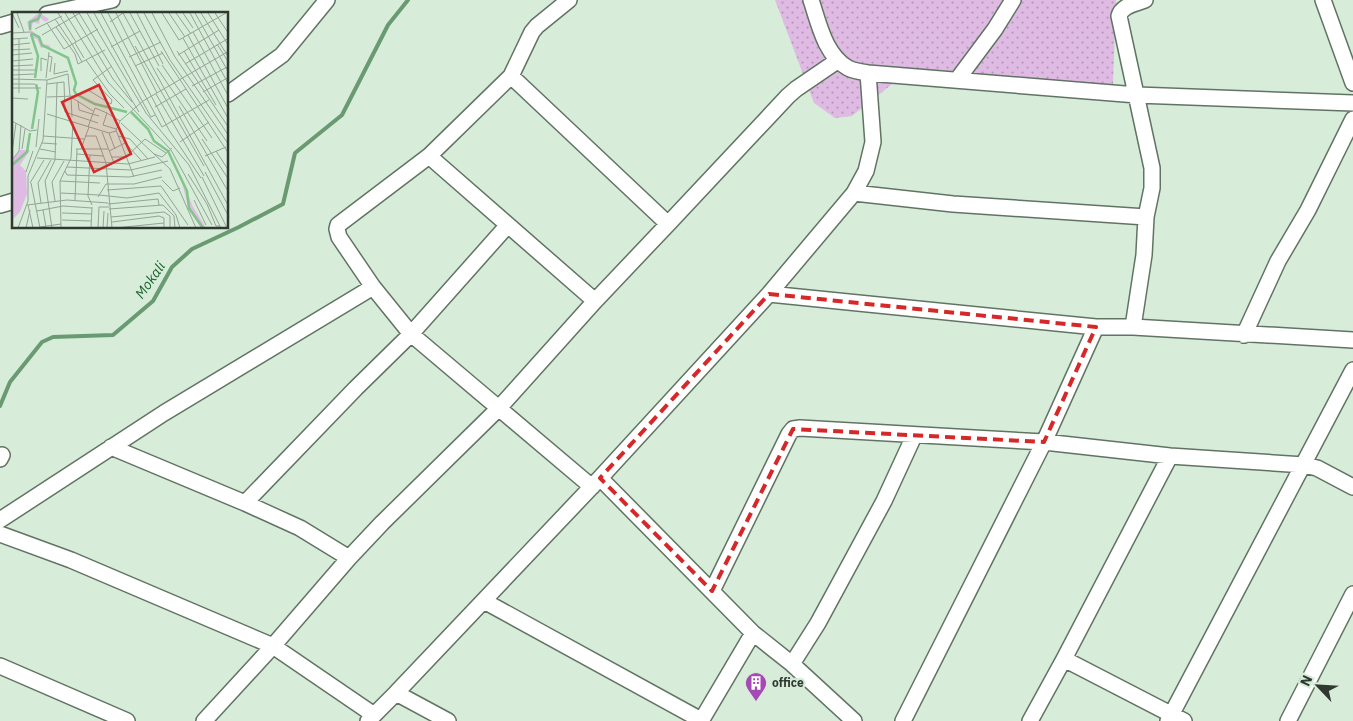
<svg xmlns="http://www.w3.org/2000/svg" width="1353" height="721" font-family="'IBM Plex Sans',sans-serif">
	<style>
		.grass { fill: url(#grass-dots) }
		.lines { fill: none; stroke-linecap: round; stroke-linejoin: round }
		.stream { stroke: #6a9a71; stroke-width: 4 }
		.street-casing { stroke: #617464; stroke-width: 18 }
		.street { stroke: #fff; stroke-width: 15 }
		.marked { fill: none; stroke: #d62828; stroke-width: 4; stroke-dasharray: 10 6; stroke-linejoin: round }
		.labels { text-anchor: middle; stroke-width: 4.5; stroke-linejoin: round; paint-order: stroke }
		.poi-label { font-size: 12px; font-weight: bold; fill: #303931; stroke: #d7ecd9; text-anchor: start }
		.water-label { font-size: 14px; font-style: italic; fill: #1c612e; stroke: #d7ecd9 }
		.inset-river { fill: none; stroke: #83c48d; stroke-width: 2.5 }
		.inset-road { fill: none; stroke: #94a496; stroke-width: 1 }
		.view { fill: #d62828; fill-opacity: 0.15; stroke: #d62828; stroke-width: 2.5 }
		.inset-edge { fill: none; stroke: #303931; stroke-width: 2.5 }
	</style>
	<defs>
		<pattern id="grass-dots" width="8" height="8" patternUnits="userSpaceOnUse" patternTransform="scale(1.25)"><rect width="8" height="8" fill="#dfbbe4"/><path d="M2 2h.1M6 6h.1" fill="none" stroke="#b599b9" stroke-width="1.8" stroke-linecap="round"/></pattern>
	</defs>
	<rect width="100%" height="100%" fill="#d7ecd9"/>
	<!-- grass -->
	<path class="grass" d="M775,0H1116L1113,84L896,81L852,116L835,118L814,103Z"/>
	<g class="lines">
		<!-- stream -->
		<path class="stream" d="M0,406L10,382L42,342L53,337L113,335L153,301L172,267L192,249L239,227L283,204L295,153L342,115L388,25L408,0"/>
		<!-- street casing -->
		<g class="street-casing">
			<path id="street" d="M811,0C819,24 825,55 848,68C854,71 861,72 868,73L1137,95L1353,103
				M1323,0L1353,83
				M47,14L112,0
				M0,26L14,22
				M511,76L532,32L537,26L569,0
				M957,80L995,29L1013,0
				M228,94L282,55L327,0
				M429,156L595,301L668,224
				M854,193L953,204L1146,217
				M0,205L14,201
				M769,294L1096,327H1133L1353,340
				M1133,327L1144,255L1146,217L1152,188V168L1119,16C1122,5 1136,4 1145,0
				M1244,335L1278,261L1308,210L1353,119
				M111,447L245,503L356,388L411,334L507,226
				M0,459L2,455
				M600,478L753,633L792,664L854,721
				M592,487L411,334L373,287L339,237L337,229L338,225L429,156L511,76L668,224L788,96L796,89L837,61
				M245,503L300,528L349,558
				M0,520L164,413L373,287
				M0,534L71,560L273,646L374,715
				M712,591L789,434L793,429L800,428L1044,442L1170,456L1304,465L1317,468L1353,487
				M484,601L701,720
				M1064,659L1184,721
				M792,664L818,623L884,501L914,436
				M0,666L127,721
				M396,693L448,721
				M204,721L273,646L349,558L382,523L499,408L595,301
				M368,721L396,693L600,478L769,294L854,193L866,171L873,142L868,73
				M701,721L753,633
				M903,721L1044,442L1096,327
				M1030,721L1064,659L1170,456
				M1168,721L1353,370
				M1288,721L1353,594"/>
		</g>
		<!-- street -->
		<use href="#street" class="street"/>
	</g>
	<!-- marked area -->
	<path class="marked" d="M769,294L1096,327L1044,442L793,429L712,591L600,478Z"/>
	<!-- icons -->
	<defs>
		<g id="building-pin" transform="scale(1.125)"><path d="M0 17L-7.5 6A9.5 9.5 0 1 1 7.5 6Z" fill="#a549b4" stroke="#d7ecd9"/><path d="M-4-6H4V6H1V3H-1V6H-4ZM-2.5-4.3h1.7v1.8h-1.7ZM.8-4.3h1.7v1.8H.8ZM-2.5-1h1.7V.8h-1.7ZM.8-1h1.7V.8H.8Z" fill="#fff"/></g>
	</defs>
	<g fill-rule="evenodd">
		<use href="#building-pin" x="756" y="683"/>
	</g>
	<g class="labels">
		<!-- poi labels -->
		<g class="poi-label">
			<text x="772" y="687">office</text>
		</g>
		<!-- water labels -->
		<g class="water-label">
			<text transform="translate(150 280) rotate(-55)" y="5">Mokali</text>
		</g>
	</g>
	<!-- overview -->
	<g transform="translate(12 12)">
		<rect width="216" height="216" fill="#d7ecd9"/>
		<path d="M27,1L37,7L34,10L28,6L27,12L21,10L19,18L28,25L30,32L37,33L40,39L36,35L29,36L25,27L19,25L15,10Z" fill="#dfbbe4"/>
		<path d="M8,138H18L8,153L14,159L15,182L8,200L1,207L0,216V149ZM169,166L181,195L194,216H189L177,198Z" fill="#dfbbe4"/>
		<path class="inset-river" d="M18,18V10L26,7L29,1M19,21L27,25L30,33L56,46L64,71L62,78L64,82L83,92L115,100M19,22L26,44L23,66M119,100L136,117L142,129L156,139L175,179L177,196L191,216M20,117L26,80L24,72M0,153L15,140L18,121"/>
		<path class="inset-road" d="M0,1L7,16M5,1L12,20M46,1L64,30M53,1L96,70L159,138L200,213M61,1L101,67L120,90M67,1L127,100M75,1L134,101L177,153L209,216M82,1L139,105L143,103M89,1L150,115L197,88M96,1L157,118L189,166M104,1L116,25M111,1L217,195M118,1L147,54M125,1L151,52M132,1L158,48L217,133M140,1L163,45L217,124M150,1L167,28L214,1M157,1L173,25M164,1L179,22M171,1L181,16M178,1L217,73M183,1L217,61M189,1L217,46M196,1L217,34M203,1L217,22M43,7L60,32M98,10L111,1M35,11L52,37L86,17M44,15L63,42L66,52L93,38M23,17L50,4M181,20L217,85M0,21L18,20M30,23L68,1M176,23L217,98M116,25L145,81M7,26V81M171,26L217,108M0,27L16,26M63,31L72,46M60,32L70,50M205,32L217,51M0,33L18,31M123,34L192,154M99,35L128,19M0,38L18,37M149,39L217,142M165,39L217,116M172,39L204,93M0,43L20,41M166,43L207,18M37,44L40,45L38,60M117,45L149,30M74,48L98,82L112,96M0,49L21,47M43,51L42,62L56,59M173,52L217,26M150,53L200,126M0,54L21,53M123,54L151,41M145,56L195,129M0,58H24M29,59V46L35,48M0,63L22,62M34,66L37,40M0,67L35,68L31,128L16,164V189L6,216M35,68L56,62L58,84M0,72H23M35,72L52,70L53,100M180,74L217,54M0,76H29M76,78L99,92M191,80L217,65M144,82L192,164M59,84L60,105M35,85L63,84M59,85L81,99M0,86L16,87M66,89L67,98L87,104M99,92L100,88L81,68L100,54M167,94L217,181M143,95L174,77M53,100L86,111M95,101L108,109M35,102L97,121L104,119M0,109L18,119L25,118M109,111L158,157L184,216M76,115L83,96L95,101L91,113L104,117M90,120L102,151M97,121L103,137M31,124L72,127M73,124H84L94,151L100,216M106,124L118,127L136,147M190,127L217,168M168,130L197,110M30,131L45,132M24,135L27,107M10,137L13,117M28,137L44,140M64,137H96M69,137L77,115M97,139L113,131L130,149M204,139L217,159M0,140L4,111M65,142L91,144M142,142L150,145L160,136M78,143L76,184L80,193M193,144L214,135M99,145H114L133,127L154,141M25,146L116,152L143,145M0,148L7,139L9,113M55,155L119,158L156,149M53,159L55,163L117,165L150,158M14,160L21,139M193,160L217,205M176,162L195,192L204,214H208M122,165L104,118L108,109L131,89L217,39M190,165L215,216M150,168L161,179L168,176M48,169L88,171M18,171L32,148M19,171L28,216M94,172H122L150,165M95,178L149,174L176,213M49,181L87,183M87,183L115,186L147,181L164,203L168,216M86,185L94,172M63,188L65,137M182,188L194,213M43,189L40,170L52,149M29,191L26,171L39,148M96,192L146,187L147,193M15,193L55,188L96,191M16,193L21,216M97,197L151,193L162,204L163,216M31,198L34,215M25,199L51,194L80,196M50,201L80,202M99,205L152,200L158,204V216M50,208L79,209M100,210L147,204L152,206V216M28,215L49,212M14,216L18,198M40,216L33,169L43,148L45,71M49,216L48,169L59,146L61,110M79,216L80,195M86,216L87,195H97M91,216L92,199M95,216L96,201M103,216L152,211"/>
		<path class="view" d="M87,73L119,142L82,160L50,90Z"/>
		<rect width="216" height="216" class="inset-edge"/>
	</g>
	<!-- north arrow -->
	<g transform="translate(1318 686) rotate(295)" stroke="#d7ecd9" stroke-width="4" paint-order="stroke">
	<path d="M0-4L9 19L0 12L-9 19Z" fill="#303931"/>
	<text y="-8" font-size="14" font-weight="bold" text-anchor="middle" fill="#303931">N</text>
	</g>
</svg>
